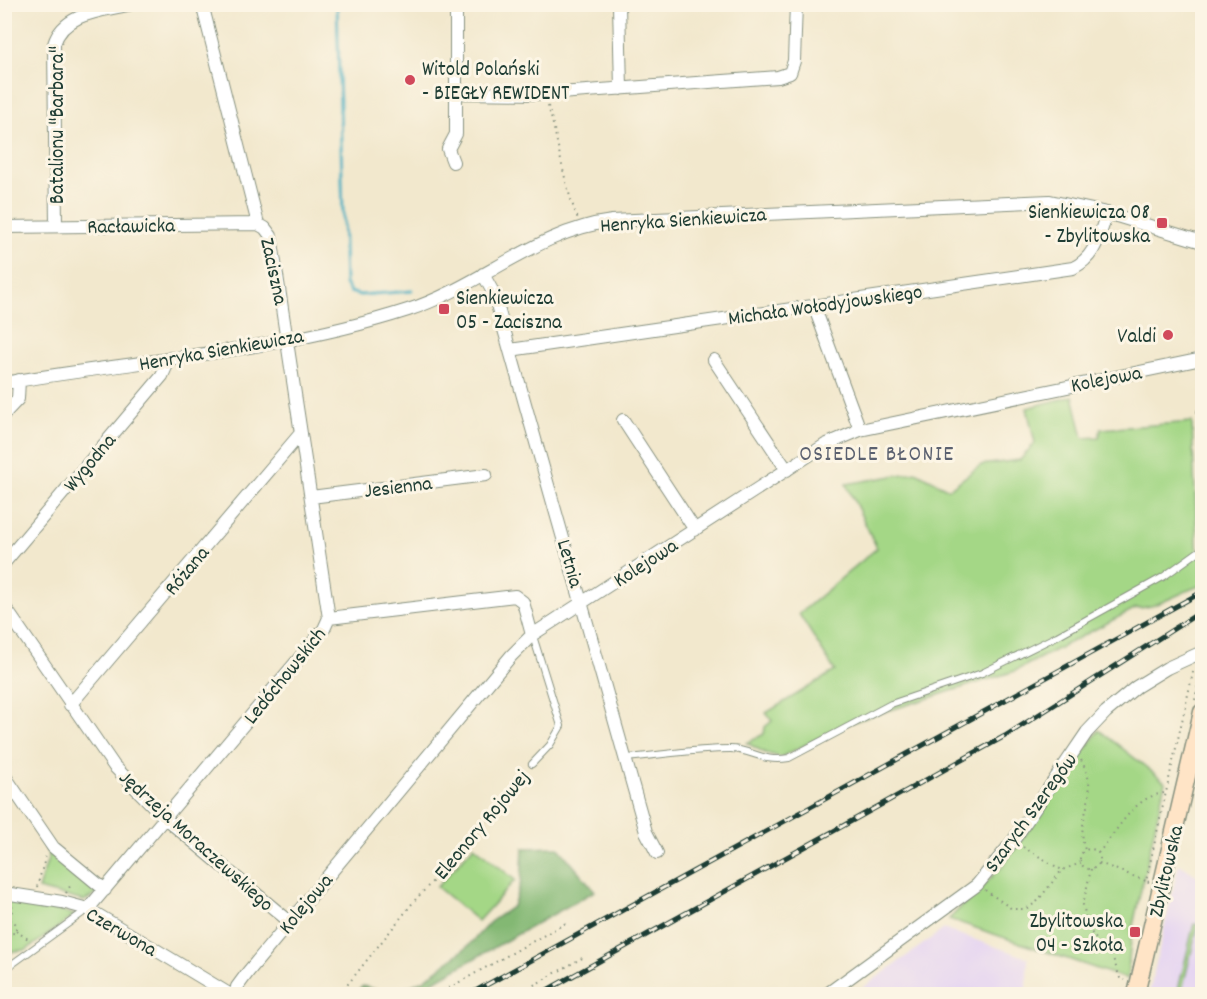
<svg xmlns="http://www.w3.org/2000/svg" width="1207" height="999" font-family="Dekko,sans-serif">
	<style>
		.built { fill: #e4d3f2 }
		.green { fill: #a4d786; stroke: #628a5d; stroke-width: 1.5 }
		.forest { fill: #83b873; stroke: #517a54; stroke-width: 1.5 }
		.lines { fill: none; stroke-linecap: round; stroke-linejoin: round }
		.stream { stroke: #43aec2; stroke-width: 3 }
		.lane-casing { stroke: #889280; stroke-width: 8 }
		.street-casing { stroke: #889280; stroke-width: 14 }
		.secondary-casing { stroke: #889280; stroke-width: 19 }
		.path { stroke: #889280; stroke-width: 2; stroke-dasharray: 1.5 4.5; stroke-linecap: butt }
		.lane { stroke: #fff; stroke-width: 6 }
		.street { stroke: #fff; stroke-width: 12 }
		.secondary { stroke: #ffe4c6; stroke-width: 16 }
		.rail-casing { stroke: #1f3d34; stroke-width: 5 }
		.rail { stroke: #fcf5e5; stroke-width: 3; stroke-dasharray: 9; stroke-linecap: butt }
		.poi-dot { fill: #d1495b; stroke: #fcf5e5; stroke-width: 2 }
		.labels { text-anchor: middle; stroke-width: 6; stroke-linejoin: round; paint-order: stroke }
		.poi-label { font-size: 21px; fill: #1f3d34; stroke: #fcf5e5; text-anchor: end }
		.street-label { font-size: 21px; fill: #1f3d34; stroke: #fcf5e5 }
		.neighbourhood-label { font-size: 22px; letter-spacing: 1.5px; fill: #5b6170; stroke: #fcf5e5 }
	</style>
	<rect width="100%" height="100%" fill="#fcf5e5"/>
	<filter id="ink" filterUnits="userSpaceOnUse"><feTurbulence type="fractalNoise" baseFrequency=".0167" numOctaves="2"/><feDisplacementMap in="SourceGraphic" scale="12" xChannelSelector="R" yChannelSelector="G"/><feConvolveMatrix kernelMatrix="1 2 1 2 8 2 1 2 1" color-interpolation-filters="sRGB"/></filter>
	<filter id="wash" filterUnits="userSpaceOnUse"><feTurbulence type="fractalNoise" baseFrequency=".008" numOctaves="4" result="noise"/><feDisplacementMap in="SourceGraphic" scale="24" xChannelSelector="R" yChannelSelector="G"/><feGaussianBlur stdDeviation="1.35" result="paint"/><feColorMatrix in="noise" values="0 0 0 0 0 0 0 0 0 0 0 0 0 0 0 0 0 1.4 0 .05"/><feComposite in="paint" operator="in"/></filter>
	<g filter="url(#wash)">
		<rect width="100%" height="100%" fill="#f2e8cd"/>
		<!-- built -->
		<path class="built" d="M1179,864L1202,879V994H1149Z
			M944,929L1028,958L1026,994H854Z"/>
		<!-- green -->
		<path class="green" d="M1073,396L1083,438L1099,437L1101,429L1192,422L1197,541L1198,557H1202V585C1182,591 1156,609 1136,608L1015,671L849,723L781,757L765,753L747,743L764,734L765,727L772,721L766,713L835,671L799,614L877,548L846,484L916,472L949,489L981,465L1020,460L1035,443L1027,408Z
			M1099,730L1165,782L1132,930L1127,979L949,919L1003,866Z
			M44,843L96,890L95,895L84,901L38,889L49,856Z
			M474,846L515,880L478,921L437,887Z
			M5,901L44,907L75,915L26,950L13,951L5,957Z
			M1194,924L1198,925L1181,994H1177Z"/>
		<!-- forest -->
		<path class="forest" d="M558,847L595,891L411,994H353L363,986L392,994L424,980L468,946L490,922L513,906L521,882L523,848Z"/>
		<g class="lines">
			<!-- stream -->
			<path class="stream" d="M337,4L345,284L350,292L360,295L412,291"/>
		</g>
	</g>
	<g filter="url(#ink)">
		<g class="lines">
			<!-- lane casing -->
			<g class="lane-casing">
				<path id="lane" d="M1200,412L1202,536
					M627,758C661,755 696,749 730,749C752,749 762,763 789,758L891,704L982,673L1057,636L1163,577L1202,549
					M532,764L550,745L561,726L533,636
					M4,970L88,909"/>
			</g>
			<!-- street casing -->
			<g class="street-casing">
				<path id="street" d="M202,4L258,224
					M619,4L621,89
					M457,93L546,94L778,77L790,73L794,61L796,4
					M453,162L448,149L456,134V4
					M258,224L265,228L271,236L329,618
					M56,226L54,44C64,12 103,11 132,4
					M4,227L258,224
					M483,274L494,294L646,832L657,853
					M814,306L860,430
					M510,350L1073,268C1096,257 1099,235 1107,213
					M714,360L787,470
					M4,383C139,360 278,352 408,310C479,287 538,230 612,221L1050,201L1107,213L1202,242
					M4,414L18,399L19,380
					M623,420L695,530
					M311,497L486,475
					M4,563L162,376L170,358
					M4,606L114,766L165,818L290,922
					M70,705L301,433
					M4,775L53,847L105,890
					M4,893L62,902L88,909L229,994
					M88,909L324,629L329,618L515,596L523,602L532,635
					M236,994L237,987L248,972L511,656L532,635L825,445L860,430L1202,359
					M827,994L977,885L1013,841L1087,732L1106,712L1136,687L1167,668L1202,652"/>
			</g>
			<!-- secondary casing -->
			<g class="secondary-casing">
				<path id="secondary" d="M1136,994L1202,712"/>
			</g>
			<!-- path -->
			<path class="path" d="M548,106C559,143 563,183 578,219
				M1195,700L1202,665
				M1081,760C1103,799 1074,814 1085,850
				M1023,847L1062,870
				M1080 859a10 10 0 1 1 20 0a10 10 0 1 1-20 0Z
				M1098,853C1119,830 1133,796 1165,793
				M1099,863L1146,881
				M1091,869L1083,905L1089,929L1098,942L1111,953L1120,978L1125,980
				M1149,882L1146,881L1194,668
				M37,887L46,855
				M985,890L1012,909H1025L1036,903L1062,870L1081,863
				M66,893L72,883
				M10,918L13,906
				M4,920H13L17,926L14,933L4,934
				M16,931L31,941
				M340,994L415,900L484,827L527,771
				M438,994L566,923
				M518,994L584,957"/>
			<!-- lane -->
			<use href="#lane" class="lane"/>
			<!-- street -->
			<use href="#street" class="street"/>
			<!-- secondary -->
			<use href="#secondary" class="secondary"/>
			<!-- rail casing -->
			<g class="rail-casing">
				<path id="rail" d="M470,994L1202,592
					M540,994L1005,736L1202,611"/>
			</g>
			<!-- rail -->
			<use href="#rail" class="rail"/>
		</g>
	</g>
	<!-- markers -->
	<g class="poi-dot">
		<circle cx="410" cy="80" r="6"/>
		<rect x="1156" y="217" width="12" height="12" rx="3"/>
		<rect x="438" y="303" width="12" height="12" rx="3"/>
		<circle cx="1168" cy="335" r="6"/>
		<rect x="1129" y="926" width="12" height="12" rx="3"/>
	</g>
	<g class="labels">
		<!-- poi labels -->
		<g class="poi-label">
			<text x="422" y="75" text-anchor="start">Witold Polański<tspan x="422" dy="24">- BIEGŁY REWIDENT</tspan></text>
			<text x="1150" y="218">Sienkiewicza 08<tspan x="1150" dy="24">- Zbylitowska</tspan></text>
			<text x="456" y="304" text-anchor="start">Sienkiewicza<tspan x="456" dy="24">05 - Zaciszna</tspan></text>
			<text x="1156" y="342">Valdi</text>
			<text x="1123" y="927">Zbylitowska<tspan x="1123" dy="24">04 - Szkoła</tspan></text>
		</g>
		<!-- street labels -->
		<g class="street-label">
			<text transform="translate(56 125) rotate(-90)" y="7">Batalionu "Barbara"</text>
			<text transform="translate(683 219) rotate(-4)" y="7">Henryka Sienkiewicza</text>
			<text transform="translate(131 225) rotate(-1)" y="7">Racławicka</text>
			<text transform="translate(275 271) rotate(78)" y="7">Zaciszna</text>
			<text transform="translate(825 304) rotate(-8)" y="7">Michała Wołodyjowskiego</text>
			<text transform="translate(221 349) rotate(-10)" y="7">Henryka Sienkiewicza</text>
			<text transform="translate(1106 378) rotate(-11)" y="7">Kolejowa</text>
			<text transform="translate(89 462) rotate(-50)" y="7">Wygodna</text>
			<text transform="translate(398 486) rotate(-7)" y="7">Jesienna</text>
			<text transform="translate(645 562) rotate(-33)" y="7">Kolejowa</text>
			<text transform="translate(571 563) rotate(74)" y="7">Letnia</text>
			<text transform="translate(186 570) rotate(-50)" y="7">Różana</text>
			<text transform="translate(284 675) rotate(-51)" y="7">Ledóchowskich</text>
			<text transform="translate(1030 812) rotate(-54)" y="7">Szarych Szeregów</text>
			<text transform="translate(481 824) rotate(-50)" y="7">Eleonory Rojowej</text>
			<text transform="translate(197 840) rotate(42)" y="7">Jędrzeja Moraczewskiego</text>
			<text transform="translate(1165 871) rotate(-77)" y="7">Zbylitowska</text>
			<text transform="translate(305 903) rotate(-50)" y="7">Kolejowa</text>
			<text transform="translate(122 931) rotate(30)" y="7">Czerwona</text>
		</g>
		<!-- neighbourhood labels -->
		<g class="neighbourhood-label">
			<text x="877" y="460">OSIEDLE BŁONIE</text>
		</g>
	</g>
	<!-- margin -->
	<rect width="1207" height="999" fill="none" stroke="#fcf5e5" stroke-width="24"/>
</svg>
